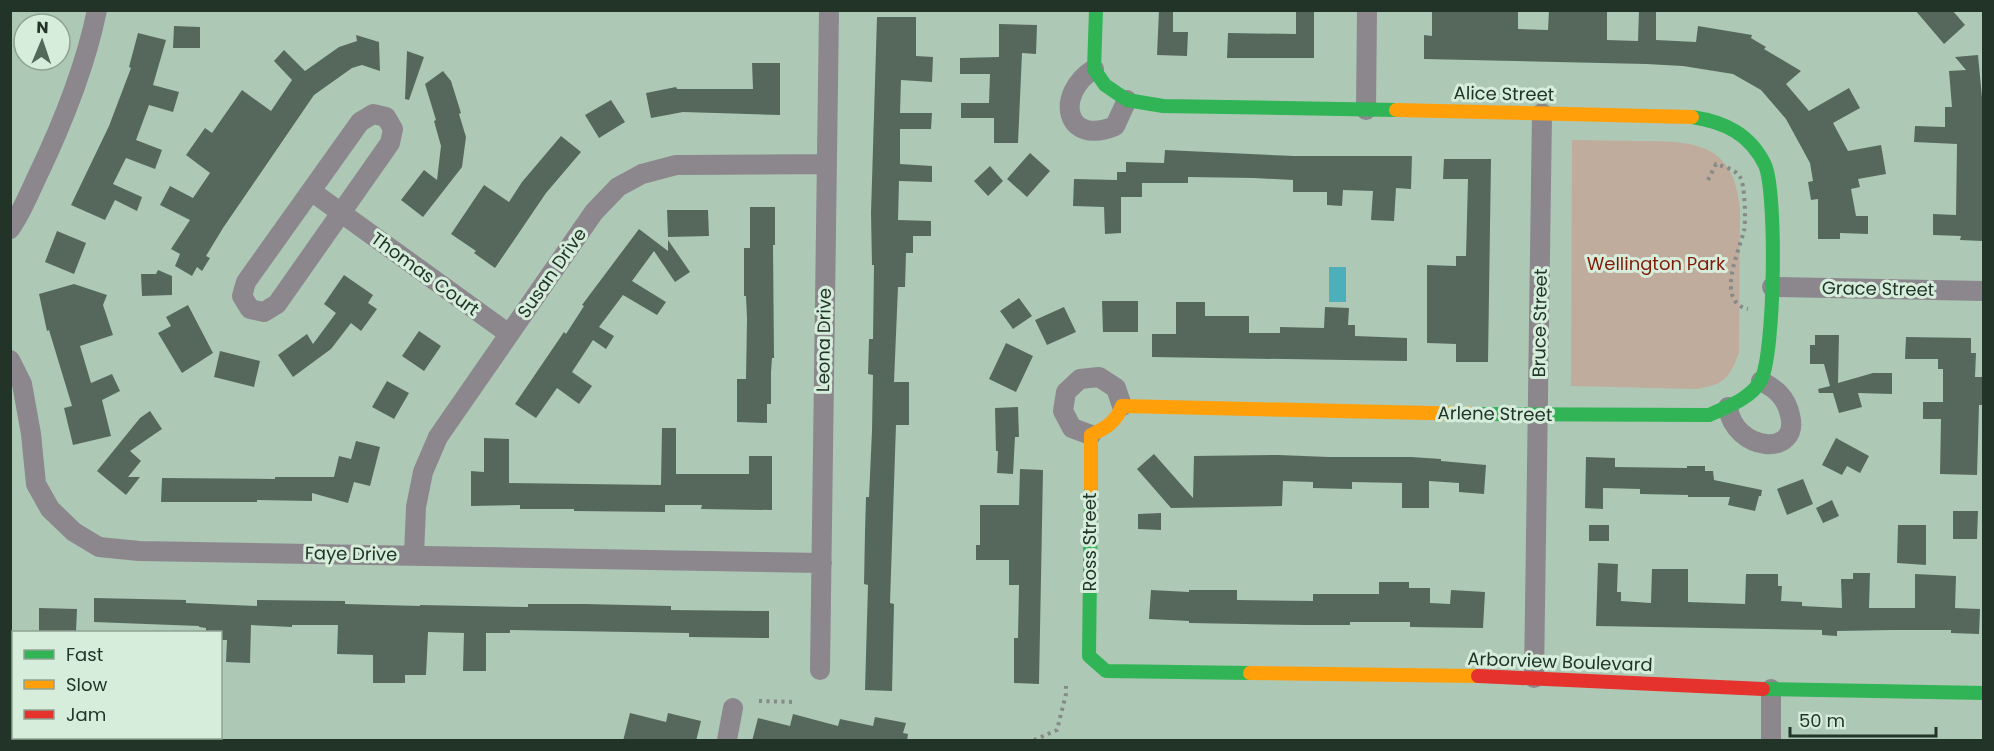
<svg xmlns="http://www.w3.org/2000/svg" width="1994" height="751" font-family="Poppins,sans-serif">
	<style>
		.green { fill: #c0ac9d }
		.water { fill: #4dafb9 }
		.building { fill: #56685c }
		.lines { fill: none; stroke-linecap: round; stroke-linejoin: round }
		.path { stroke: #858987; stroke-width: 4; stroke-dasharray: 3 4.5; stroke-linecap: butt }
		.street { stroke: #8b878c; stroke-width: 20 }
		.fast { stroke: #30b455; stroke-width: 14 }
		.slow { stroke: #ff9f0a; stroke-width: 14 }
		.jam { stroke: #e5322d; stroke-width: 14 }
		.labels { text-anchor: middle; stroke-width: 6; stroke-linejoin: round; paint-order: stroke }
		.street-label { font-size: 18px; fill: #223427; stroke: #d6eddb }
		.park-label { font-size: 18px; fill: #801b07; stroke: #d6eddb }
	</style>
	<rect width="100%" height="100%" fill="#aec8b6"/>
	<!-- green -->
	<path class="green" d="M1572,140C1595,140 1619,141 1642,141C1696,141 1734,144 1740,209L1739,352C1730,378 1724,385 1696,389L1571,386Z"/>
	<!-- water -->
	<path class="water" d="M1329,267H1346V302H1329Z"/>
	<!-- building -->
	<path class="building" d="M1159,10H1173V32H1188L1187,56L1157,55Z
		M1296,10H1314V58H1227L1228,33L1296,34Z
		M1432,10H1518V29L1548,30L1549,10H1607V40L1638,41L1639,10H1656V40L1696,42L1698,26L1752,35L1751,38L1766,47L1764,49L1801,71L1786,84L1809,111L1849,88L1860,108L1833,123L1848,151L1881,145L1886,174L1858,179L1860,187L1851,189L1856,216H1868V234L1840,233V239H1818V199L1811,200L1808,182L1813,181L1810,163L1786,119L1761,90L1733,74L1683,66L1646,64L1424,59V35L1432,36Z
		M1915,10H1952L1965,25L1944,44Z
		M877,17H916V56L933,57L932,82L901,80L900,113H932L931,129H900V164L932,166V182L899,181L898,220L931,221V236H913V253H906L905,287H898L894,382H909V425H896L890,603L894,604L892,691L865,690L868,585L864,584L865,532L866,497H869L872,431L873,375L868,374L869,339H873L874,265H872L871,213Z
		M999,24L1037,25L1036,54L1022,53L1018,143H994V118H961V103H989L990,74H960V58L999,57Z
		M174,26L200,27V48H173Z
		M138,33L166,40L153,85L179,92L173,112L149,105L136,140L162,150L155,169L126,158L113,184L142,197L137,211L115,200L105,220L71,205L109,126L131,68L129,67Z
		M356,35L379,42L380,71L362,65L352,68L314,95L223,228L206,256L210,258L202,271L197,267L192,276L175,266L180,254L171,249L190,220L160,205L170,186L193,198L210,173L186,155L205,128L212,133L242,90L271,111L292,80L274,61L284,50L305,71L339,47L357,41Z
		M407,51L424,57L409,100L405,99Z
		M1978,55L1983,108V241L1960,240L1961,236L1933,235V214L1956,215L1957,144L1914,142L1915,126L1945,127V107H1952L1949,71L1966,70L1955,57Z
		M752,63H780V115L683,112L651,118L646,93L676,87L677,89H753Z
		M443,71L451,81L461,113L459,114L466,137L462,167L423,217L401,200L424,170L437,180L441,146L434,121L436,120L425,84Z
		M611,100L625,122L599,138L585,115Z
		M561,136L581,152L546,193L495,268L474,253L476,251L451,234L484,185L509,202L522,182Z
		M1165,150L1294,156H1412L1411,189L1396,188L1394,221L1371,220L1373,191L1343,190L1342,206L1327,205V192H1293V180L1254,178L1188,177V183H1142V197H1121V233L1105,234L1104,207L1073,206L1074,179L1117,180V172H1126V162L1164,163Z
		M1030,153L1050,171L1027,197L1007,179Z
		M1444,159H1491L1488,362H1456V344L1427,343V265L1456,266V256H1466L1468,179H1443Z
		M990,166L1003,181L988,196L974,181Z
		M750,207H775V245H773L774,358H772L771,372V404H767V423L737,422V379H746L747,319L746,296H744V248H750Z
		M667,210H708L709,236L668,237Z
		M639,229L668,251V240L690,272L675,282L654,251L632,281L666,302L657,315L623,295L599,327L614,336L606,349L593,340L572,372L592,386L579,404L557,388L536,418L515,404L564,332L566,334L584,306L582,305Z
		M57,231L86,243L74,274L45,262Z
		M158,270L172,276V295L142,296L141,274H156Z
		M344,275L373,295L368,303L377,309L361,331L351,323L331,349L293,377L278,355L307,334L313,344L336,313L324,304Z
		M74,284L107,295L103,305L113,335L80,346L91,383L112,374L120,391L102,400L111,436L73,445L64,408L72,406L49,330L47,331L39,294Z
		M1019,298L1032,316L1013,329L1000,311Z
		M1102,301H1138V332H1103Z
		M1176,302H1205V316H1249V333H1280V327L1324,328L1325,307L1349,308L1348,325H1355V336L1407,338V361L1152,357V334H1176Z
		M188,305L213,353L182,373L158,333L171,326L166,317Z
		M1064,307L1076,332L1047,345L1035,320Z
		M419,331L441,346L424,371L402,356Z
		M1815,335H1839L1838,383L1873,373H1892V394L1858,393L1862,407L1839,413L1833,393H1819L1818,389L1830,386L1824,364H1810V345H1815Z
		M1906,337L1971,338V353H1976L1975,377H1982V405H1979L1977,475L1940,474L1941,419H1923V402H1943V369H1938V359H1905Z
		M1006,343L1033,356L1016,392L989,379Z
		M220,351L260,361L254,387L214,377Z
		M387,381L409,393L394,419L372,407Z
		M1018,407L1019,437H1015L1013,474L997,473L998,451H996L995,408Z
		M150,411L162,429L130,451L141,461L128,477H140L126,495L97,471L140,418Z
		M662,428H676V474H749V456H772V510L701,509L702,505H665V512L574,511V509H520V505L471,506V471L484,472V438L509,439V483L661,485Z
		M1836,438L1869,456L1860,473L1847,466L1842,475L1822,465Z
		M356,441L380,447L370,486L354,482L348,503L312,493V501L257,500V502H161L162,478L275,479V477H334L339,456L351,459Z
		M1154,454L1193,498L1194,456L1278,455L1329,457H1411L1441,459V461L1486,465L1484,494L1459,492V483L1429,481V508H1402V483L1352,482V489L1313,488V482L1283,481L1282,506L1171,508L1137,469Z
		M1586,457L1615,458V467L1687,468V466H1705V471H1713L1714,480L1762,490L1761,496H1759L1755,511L1728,505L1730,497H1688V495L1640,494V489L1603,488V509L1585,508Z
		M1020,469L1043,470L1039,684L1014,683V638H1018L1019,585H1009V560H976V545H980V505H1019Z
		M1803,479L1813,504L1787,515L1777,489Z
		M1832,500L1839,516L1823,523L1816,508Z
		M1953,511H1978L1977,539H1953Z
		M1161,513V530L1138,529V514Z
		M1589,525H1609V541H1589Z
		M1898,525H1926V565L1897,563Z
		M1598,563L1618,564L1617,592H1621V601L1651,603L1652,569H1688V602L1745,604L1746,574H1778V586H1782L1781,601L1802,602V606L1842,608L1841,579H1853V573H1870L1869,608H1915V574L1956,576L1955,608L1980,609L1979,634L1951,633V630H1891L1837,631V636L1822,635V630L1596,626Z
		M1379,582H1409V588H1430V603L1450,604L1451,590L1485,592L1483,628L1410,627V622H1350V625H1306L1189,623V621L1149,619L1151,590L1189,592V590H1237V600L1313,601V594H1379Z
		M94,598L186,600V603L257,606V600L345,601V604L420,606V605L528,607V604H585L671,606V610L769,611V638L689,637V633L510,630V633H486V671H463L464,633L428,632L426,675H405V683H373V655L337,654L338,625H292V627L251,625L250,663L226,662L227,640H220V633H206V628L199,627V626L94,622Z
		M39,608L77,609L76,632L39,633Z
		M630,713L666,722L668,713L701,721L696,741H623Z
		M793,714L838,726L840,719L873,726L875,717L906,723L903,733L908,734L907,741H752L758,718L790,726Z"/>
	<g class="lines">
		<!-- path -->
		<path class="path" d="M1708,180L1716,164C1724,167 1735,169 1740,177C1745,183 1746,223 1744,231C1739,251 1715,302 1748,309
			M759,701L796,702
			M1034,740L1057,730L1066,694V686"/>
		<!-- street -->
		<path class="street" d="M1094,69C1054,94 1065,147 1115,126L1127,100
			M1366,110L1367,10
			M373,114L386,117L393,129L390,143L277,304L264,312L250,309L242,296L246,282L360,122Z
			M311,191L509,334
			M10,229C21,214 28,196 36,179C62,125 85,69 97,10
			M1772,287L1984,291
			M10,360L22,384L31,434L36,484L50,509L74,532L99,547L139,551L822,563
			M1728,407C1734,452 1801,458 1790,415C1786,397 1776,389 1761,381
			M1091,435L1072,428L1063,411L1066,392L1080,379L1099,377L1116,388L1122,406
			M414,555L416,507L423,472L438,437L594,212L618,187L642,174L676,165L826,164
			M820,670L829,10
			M1534,678L1542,113
			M1771,689V740
			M727,740L733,708"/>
		<!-- fast -->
		<path class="fast" d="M1096,10L1094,69L1105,85L1127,100L1163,106L1396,110
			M1473,414L1709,415C1727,407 1752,398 1761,380C1775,353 1777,192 1765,165C1750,134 1725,122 1692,117
			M1091,488L1089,656L1106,671L1250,673
			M1763,689L1984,693"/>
		<!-- slow -->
		<path class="slow" d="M1396,110L1692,117
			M1091,488V435C1106,428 1116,422 1122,406L1473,414
			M1250,673L1478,676"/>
		<!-- jam -->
		<path class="jam" d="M1478,676L1763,689"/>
	</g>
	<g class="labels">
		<!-- street labels -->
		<g class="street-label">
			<text transform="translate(1504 94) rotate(1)" y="6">Alice Street</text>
			<text transform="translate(552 273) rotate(-55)" y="6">Susan Drive</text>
			<text transform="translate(425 274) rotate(36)" y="6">Thomas Court</text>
			<text transform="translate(1878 289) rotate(1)" y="6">Grace Street</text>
			<text transform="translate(1540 323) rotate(-89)" y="6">Bruce Street</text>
			<text transform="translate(824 340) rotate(-89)" y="6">Leona Drive</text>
			<text transform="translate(1495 414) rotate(1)" y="6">Arlene Street</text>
			<text transform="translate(1090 542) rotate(-90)" y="6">Ross Street</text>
			<text transform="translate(351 554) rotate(1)" y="6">Faye Drive</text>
			<text transform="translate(1560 662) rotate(2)" y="6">Arborview Boulevard</text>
		</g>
		<!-- park labels -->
		<g class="park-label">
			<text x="1656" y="270">Wellington Park</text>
		</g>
	</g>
	<!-- border -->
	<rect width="1994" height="751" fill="none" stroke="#223427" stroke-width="24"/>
	<!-- legend -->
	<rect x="12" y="631" width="210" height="108" fill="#d6eddb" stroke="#8ea393" stroke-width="1.5"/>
	<rect x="24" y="650" width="30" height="9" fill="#30b455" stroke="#8ea393" stroke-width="1.5"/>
	<text x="66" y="661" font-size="18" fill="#223427">Fast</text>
	<rect x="24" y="680" width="30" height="9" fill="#ff9f0a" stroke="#8ea393" stroke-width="1.5"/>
	<text x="66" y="691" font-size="18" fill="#223427">Slow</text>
	<rect x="24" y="710" width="30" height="9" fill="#e5322d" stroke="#8ea393" stroke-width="1.5"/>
	<text x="66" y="721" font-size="18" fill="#223427">Jam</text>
	<!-- north arrow -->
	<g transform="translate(42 42) rotate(2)"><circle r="28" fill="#d6eddb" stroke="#8ea393" stroke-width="1.5"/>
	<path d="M0-4.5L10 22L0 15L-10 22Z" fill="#536859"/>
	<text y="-9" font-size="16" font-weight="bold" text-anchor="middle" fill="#223427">N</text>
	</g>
	<!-- scale -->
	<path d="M1790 727v9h146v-9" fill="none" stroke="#223427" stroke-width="3"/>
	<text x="1799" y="727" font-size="18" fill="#223427" stroke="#d6eddb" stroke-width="4.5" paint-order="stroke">50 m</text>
</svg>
